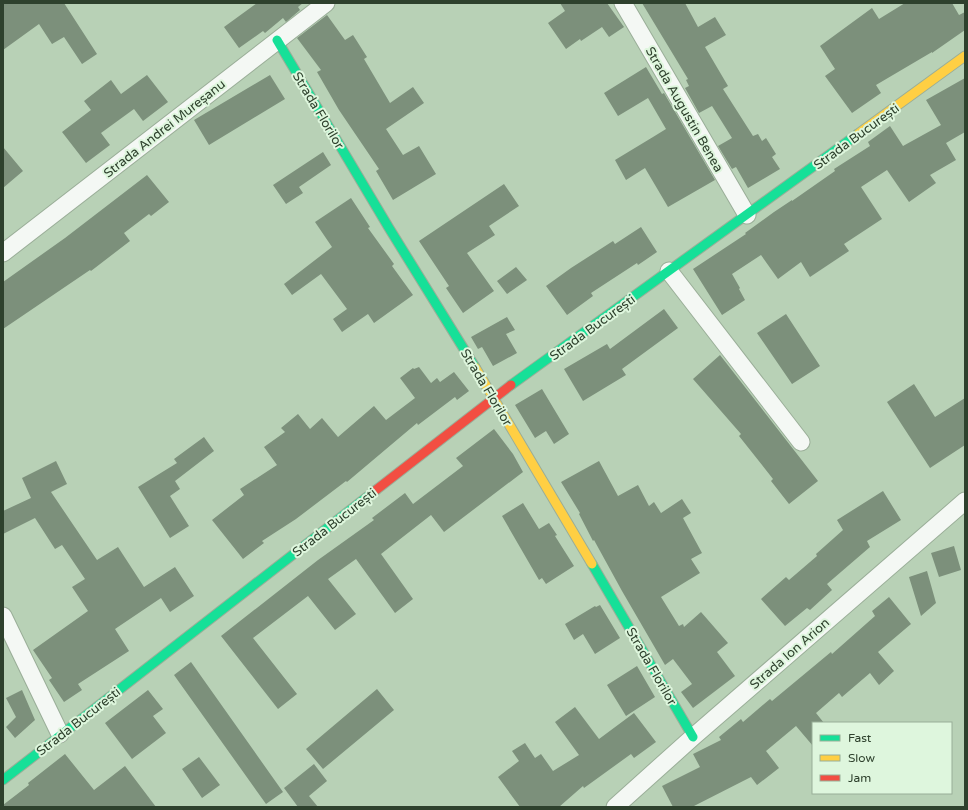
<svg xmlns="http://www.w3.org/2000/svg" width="968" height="810" font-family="'Varela Round',sans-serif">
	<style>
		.building { fill: #7c907b }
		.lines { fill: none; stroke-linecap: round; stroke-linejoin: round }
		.street-casing { stroke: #9aae98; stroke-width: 19 }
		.fast-casing { stroke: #9aae98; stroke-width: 11 }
		.slow-casing { stroke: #9aae98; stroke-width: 11 }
		.jam-casing { stroke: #9aae98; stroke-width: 11 }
		.street { stroke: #f4f8f4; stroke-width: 17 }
		.fast { stroke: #16e098; stroke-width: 9 }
		.slow { stroke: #ffcf43; stroke-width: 9 }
		.jam { stroke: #f24e42; stroke-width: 9 }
		.labels { text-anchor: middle; stroke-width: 4; stroke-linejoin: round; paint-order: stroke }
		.street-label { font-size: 13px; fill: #2e412d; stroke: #def6dd }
	</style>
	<rect width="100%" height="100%" fill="#b8d1b6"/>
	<!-- building -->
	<path class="building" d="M3,3H64L97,54L82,64L64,37L52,44L39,24L3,50Z
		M257,3H303L298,7L300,10L286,22L283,18L265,33L263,31L239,48L224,27Z
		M560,3H607L624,27L609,37L602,27L581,41L580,39L566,49L548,23L565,11Z
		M642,3H685L698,27L715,17L726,35L705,47L728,86L723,89L753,136L758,134L762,141L766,138L776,154L772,157L780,169L748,188L736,167L732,169L718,146L732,138L712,106L699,113L685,88L689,86L686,80L688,79Z
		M905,3H952L959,15L965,12V30L932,53V52L876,85L881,93L852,113L825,76L835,69L820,46L872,8L879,19Z
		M327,15L345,40L353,35L367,57L364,59L390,103L413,87L424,103L386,129L403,155L419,146L436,174L393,200L376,171L379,169L339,110L317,72L321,70L297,38Z
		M646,67L662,94L664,93L715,180L668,207L645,168L626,180L615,160L653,137L666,129L648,98L618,116L604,93Z
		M147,75L168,102L143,121L134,109L101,133L110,145L86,163L62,132L91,110L84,101L111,80L121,94Z
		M270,75L285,99L209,145L194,120Z
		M965,78V132L946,143L956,160L930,175L936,183L909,202L887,170L861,187L882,219L844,244L849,251L810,277L801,262L778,279L761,255L732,274L740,288L739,289L745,300L722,315L693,269L746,234L745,233L774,212L792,200V201L835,171L834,169L870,146L868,142L890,126L903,146L941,125L926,100Z
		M3,147L23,171L3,188Z
		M323,152L331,165L299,187L303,193L286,204L273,185Z
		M147,175L169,202L151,216L149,214L124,233L130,241L91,271L90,270L3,329V282L65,238Z
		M504,184L519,206L489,226L495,235L467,253L494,291L463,313L446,288L449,286L419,241Z
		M351,198L370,227L368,228L394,264L392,266L413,295L374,323L368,314L342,332L333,319L347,309L321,274L292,295L284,284L332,247L315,222Z
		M641,227L657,252L638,265L637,263L591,293L593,296L567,315L546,286L571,268L613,241L615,244Z
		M516,267L527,280L507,294L497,281Z
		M664,309L678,328L622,369L626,375L583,401L564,369L607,344L610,349Z
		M786,314L820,366L792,384L757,333Z
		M507,317L515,330L506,334L517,353L493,366L482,347L478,349L471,337Z
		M720,355L818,481L789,504L771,481L773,479L739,436L741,434L693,379Z
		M419,367L431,383L437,378L440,382L454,372L469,391L457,400L455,397L418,425L417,423L347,482L346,481L296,519L262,541L264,543L243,559L212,520L244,495L240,489L277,465L264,447L285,432L281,428L298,414L310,429L322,418L338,437L374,406L386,420L415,398L400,378L413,368L414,369Z
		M914,384L935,417L965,398V445L930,468L887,402Z
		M542,389L569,434L554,444L546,431L535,438L515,405Z
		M494,429L513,454L523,472L444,532L431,515L381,554L413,599L395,613L356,559L328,579L356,614L335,630L308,596L253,638L297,694L278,709L221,636L318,560L374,520L372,518L405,493L413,504L463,466L456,458Z
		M204,437L214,451L175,481L180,489L170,496L189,526L170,538L138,487L177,463L174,459Z
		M56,461L67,484L51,492L97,560L118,547L144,587L175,567L194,596L170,612L161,598L115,629L129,651L78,684L82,690L64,702L49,680L52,678L33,650L88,611L72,587L85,579L62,545L55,549L35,518L3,534V511L31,498L22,478Z
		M599,461L618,496L638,485L649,506L654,502L661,513L682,499L691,513L683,518L702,553L691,559L700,573L661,597L679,626L683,624L684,627L701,612L728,643L717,652L735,676L693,708L681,692L692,684L673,659L665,665L622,591L594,540L593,541L579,514L580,513L561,482Z
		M883,491L901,520L867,541L870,547L827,584L832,590L810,610L807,608L785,626L761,599L786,577L789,580L817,556L816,554L843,530L837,520Z
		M523,503L539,529L549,523L557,535L555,536L574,566L546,584L542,578L539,580L502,516Z
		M954,546L961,570L939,577L931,553Z
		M927,571L936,603L921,616L909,577Z
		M889,597L911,624L878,652L894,671L879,685L870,673L842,697L839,693L816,713L824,723H813V746L796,726L766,751L779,768L757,785L751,777L692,807H673L662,786L700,767L693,754L721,740L719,737L741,719L743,722L770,699L772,701L831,652L832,654L875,616L872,611Z
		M600,605L620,638L595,654L583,634L574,640L565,624L595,606L596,607Z
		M191,662L283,792L266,804L174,675Z
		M637,666L655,697L626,716L607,685Z
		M377,689L394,710L323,769L306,749Z
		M22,690L35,720L15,738L6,727L16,717L6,698Z
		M148,690L163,709L153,716L166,733L132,759L105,723Z
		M575,707L599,739L634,713L656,742L634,758L631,754L584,788L583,786L559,807H520L498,777L519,761L512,751L525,743L535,758L541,754L553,771L579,755L555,722Z
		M65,754L94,790L125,766L156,807H3V805L29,785L28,783Z
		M199,757L220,785L202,798L182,769Z
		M314,764L327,781L309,796L318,807H298L284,788Z"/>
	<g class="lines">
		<!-- street casing -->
		<g class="street-casing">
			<path id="street" d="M623,3L747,215
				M3,253L326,3
				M669,271L801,442
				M3,616L60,734
				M615,807L693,737L965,501"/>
		</g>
		<!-- fast casing -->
		<g class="fast-casing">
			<path id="fast" d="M277,40L389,228L475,367
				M511,385L858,134
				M592,564L693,737
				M3,780L376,490"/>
		</g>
		<!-- slow casing -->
		<g class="slow-casing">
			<path id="slow" d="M858,134L965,56
				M475,367L592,564"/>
		</g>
		<!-- jam casing -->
		<g class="jam-casing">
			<path id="jam" d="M376,490L511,385"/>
		</g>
		<!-- street -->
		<use href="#street" class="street"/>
		<!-- fast -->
		<use href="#fast" class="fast"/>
		<!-- slow -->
		<use href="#slow" class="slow"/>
		<!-- jam -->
		<use href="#jam" class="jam"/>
	</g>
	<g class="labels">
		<!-- street labels -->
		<g class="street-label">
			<text transform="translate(685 109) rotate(60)" y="5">Strada Augustin Benea</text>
			<text transform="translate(319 110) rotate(59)" y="5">Strada Florilor</text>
			<text transform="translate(164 128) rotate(-38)" y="5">Strada Andrei Mureșanu</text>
			<text transform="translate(856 136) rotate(-36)" y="5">Strada București</text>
			<text transform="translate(592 327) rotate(-36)" y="5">Strada București</text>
			<text transform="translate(487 387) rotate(59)" y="5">Strada Florilor</text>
			<text transform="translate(334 522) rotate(-38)" y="5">Strada București</text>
			<text transform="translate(789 653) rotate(-41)" y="5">Strada Ion Arion</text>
			<text transform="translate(652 666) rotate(60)" y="5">Strada Florilor</text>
			<text transform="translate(78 721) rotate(-38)" y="5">Strada București</text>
		</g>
	</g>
	<!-- border -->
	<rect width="968" height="810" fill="none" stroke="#2e412d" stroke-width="8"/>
	<!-- legend -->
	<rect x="812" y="722" width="140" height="72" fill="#def6dd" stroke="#98ae97"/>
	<rect x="820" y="735" width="20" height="6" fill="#16e098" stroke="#98ae97"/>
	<text x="848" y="742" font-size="12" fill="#2e412d">Fast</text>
	<rect x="820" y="755" width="20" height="6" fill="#ffcf43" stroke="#98ae97"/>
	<text x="848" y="762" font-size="12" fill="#2e412d">Slow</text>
	<rect x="820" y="775" width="20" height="6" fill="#f24e42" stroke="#98ae97"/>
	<text x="848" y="782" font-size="12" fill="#2e412d">Jam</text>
</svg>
